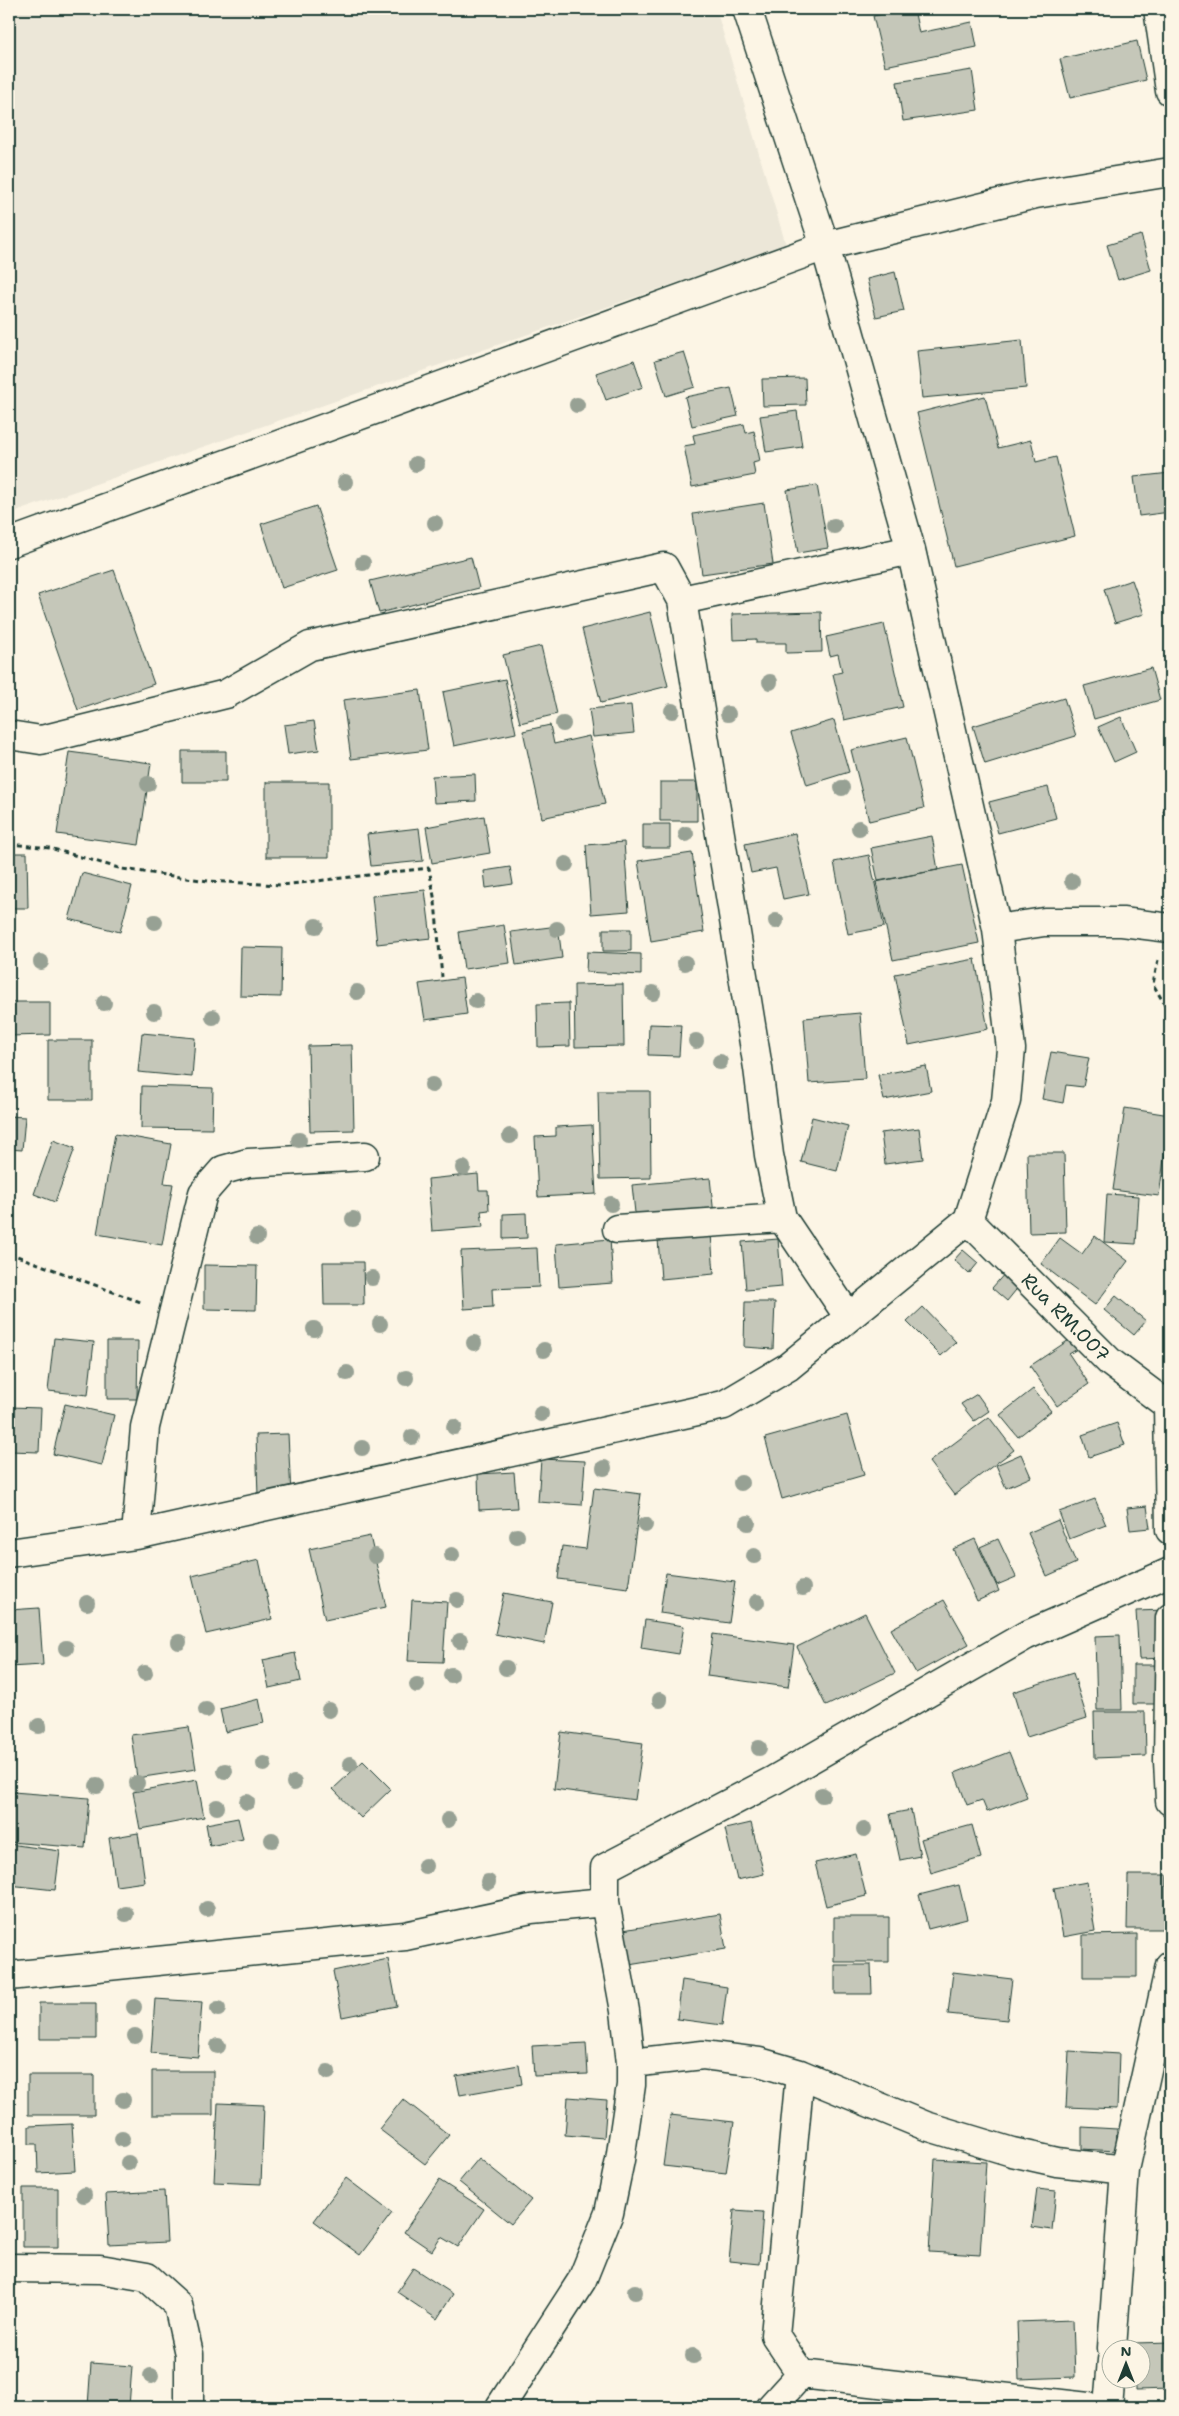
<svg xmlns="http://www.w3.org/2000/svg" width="1179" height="2416" font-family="'Shantell Sans',sans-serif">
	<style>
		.built { fill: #ece7d8 }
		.building { fill: #c5c7b9; stroke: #1f3d34 }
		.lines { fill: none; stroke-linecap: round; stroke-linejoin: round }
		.street-casing { stroke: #1f3d34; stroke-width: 31 }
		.path { stroke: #1f3d34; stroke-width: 3; stroke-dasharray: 5 4; stroke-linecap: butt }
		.street { stroke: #fcf5e5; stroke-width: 28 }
		.tree { fill: #97a194 }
		.labels { text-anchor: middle; stroke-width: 4.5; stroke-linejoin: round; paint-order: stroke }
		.street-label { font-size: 19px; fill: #1f3d34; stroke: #fcf5e5 }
	</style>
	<rect width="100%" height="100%" fill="#fcf5e5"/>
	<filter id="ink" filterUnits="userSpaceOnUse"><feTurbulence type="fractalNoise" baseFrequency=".02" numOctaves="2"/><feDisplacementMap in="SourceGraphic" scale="10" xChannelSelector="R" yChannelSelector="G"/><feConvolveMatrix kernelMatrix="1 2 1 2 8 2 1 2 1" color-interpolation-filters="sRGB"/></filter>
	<g filter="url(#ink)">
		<!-- built -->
		<path class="built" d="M9,9H716L786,245L9,514Z"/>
		<!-- building -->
		<path class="building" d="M907,9H914L919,33L972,22L977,47L885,66L873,16Z
			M1137,41L1146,80L1070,98L1060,59Z
			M972,70L978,110L903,121L897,82Z
			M1141,235L1151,270L1118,280L1107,245Z
			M895,272L904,311L876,317L867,279Z
			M1022,340L1026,388L922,398L917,351Z
			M684,352L695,387L666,396L655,360Z
			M634,360L643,387L606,400L596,373Z
			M805,378L806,405L763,406L762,379Z
			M731,388L738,416L692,426L685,397Z
			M985,396L998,448L1031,440L1036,462L1056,457L1075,536L954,566L917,413Z
			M797,411L802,447L766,452L760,416Z
			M744,424L746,433L754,431L760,461L753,463L755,475L692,487L684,446L695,444L693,435Z
			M1170,473V512L1139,516L1134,477Z
			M817,485L828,548L798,553L787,490Z
			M764,503L773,564L702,574L693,514Z
			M316,506L338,570L282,588L261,524Z
			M471,557L479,588L379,613L370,581Z
			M114,570L154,684L78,710L38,595Z
			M1132,580L1144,614L1115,623L1104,589Z
			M650,612L668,686L601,703L582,629Z
			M821,612L822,652L786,653V643H756V639L733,640L732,614Z
			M884,624L903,707L844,720L833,674L842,672L838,654L830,656L826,637Z
			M541,646L557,714L520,723L503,655Z
			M1151,668L1160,700L1094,719L1084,686Z
			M505,679L516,733L454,746L443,692Z
			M420,690L428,750L351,759L343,700Z
			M1064,698L1076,736L985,764L973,726Z
			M631,705L634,733L593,737L589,709Z
			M1121,717L1136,752L1114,762L1098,727Z
			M834,720L849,772L807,785L791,733Z
			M314,721L319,750L288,754L284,725Z
			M550,725L554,744L589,736L605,804L542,818L523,731Z
			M907,737L924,808L869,821L851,750Z
			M182,751H226V782H182Z
			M69,752L151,763L139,845L57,834Z
			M475,774L476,801L434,803L432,776Z
			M266,782H329V857H266Z
			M660,782H697V821H660Z
			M1048,787L1056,818L998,833L989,802Z
			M1170,809V835L1163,811Z
			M484,816L490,853L432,863L426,827Z
			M643,824H670V848H643Z
			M419,828L423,861L371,866L367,834Z
			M795,833L809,894L783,899L776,868L751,873L745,844Z
			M932,836L938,870L878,881L871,848Z
			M624,842L629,911L591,914L586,845Z
			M9,853H27L28,908H9Z
			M692,853L704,932L651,941L638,861Z
			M869,855L884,927L848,934L834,862Z
			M962,865L979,943L893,960L876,882Z
			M510,867L513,884L486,888L484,871Z
			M82,873L132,886L120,932L69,919Z
			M425,890L431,938L377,944L372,896Z
			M504,925L510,963L464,969L459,932Z
			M558,926L562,958L516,965L511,932Z
			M603,929H631V951H603Z
			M241,947L282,948L281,997L240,996Z
			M587,952L641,954V975L586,972Z
			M975,959L988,1029L909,1045L895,974Z
			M462,978L467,1014L425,1020L419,984Z
			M623,984L624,1046L575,1047L574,985Z
			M9,1002H50V1035L9,1036Z
			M569,1003L570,1046L538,1047L537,1004Z
			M860,1013L865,1079L809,1083L804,1018Z
			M649,1024L681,1025L679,1056L648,1055Z
			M142,1033L195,1038L192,1077L138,1072Z
			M48,1040H92V1100H48Z
			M352,1045L354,1130L310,1131L308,1046Z
			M1051,1052L1089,1058L1083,1087L1066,1085L1063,1103L1042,1099Z
			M926,1066L931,1091L884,1100L878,1075Z
			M142,1086L213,1088L212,1129L141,1128Z
			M598,1091H650L651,1178L600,1179Z
			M1125,1108L1170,1115L1159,1196L1113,1190Z
			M9,1116L25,1117L22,1150L9,1149Z
			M812,1117L848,1126L837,1171L801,1162Z
			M592,1125L596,1194L538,1197L535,1137L556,1136V1127Z
			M919,1128L923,1159L885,1164L881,1133Z
			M115,1134L171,1144L164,1183L173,1184L162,1245L97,1234Z
			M53,1140L75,1148L55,1202L34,1194Z
			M1027,1153H1064L1066,1232L1029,1233Z
			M478,1174L479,1190H488L489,1210L481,1211L483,1227L432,1231L428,1179Z
			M710,1178L714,1215L636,1222L632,1185Z
			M1107,1194L1139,1196L1136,1244L1104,1242Z
			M526,1213L527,1238L503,1239V1214Z
			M711,1234L714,1274L661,1279L658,1239Z
			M1095,1236L1128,1261L1095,1305L1041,1264L1060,1238L1082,1254Z
			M610,1239L613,1283L559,1287L556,1244Z
			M778,1239L782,1287L746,1290L742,1242Z
			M537,1248L539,1287L492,1289L493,1307L464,1309L461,1251Z
			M963,1250L978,1263L969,1274L954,1260Z
			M323,1262H363L364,1305H324Z
			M204,1265L257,1266L256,1310L204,1309Z
			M1006,1272L1020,1285L1007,1301L992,1288Z
			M1116,1296L1146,1321L1134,1335L1104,1310Z
			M745,1302H775L773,1349L744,1347Z
			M923,1307L956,1342L941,1356L907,1322Z
			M1075,1336L1082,1346L1069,1354L1089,1384L1057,1406L1030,1366Z
			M54,1338L94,1342L88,1395L48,1391Z
			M107,1341H138L137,1399H107Z
			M1033,1389L1051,1411L1018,1437L1000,1415Z
			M977,1394L989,1411L974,1421L961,1404Z
			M65,1404L114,1415L102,1465L53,1454Z
			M10,1407L41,1408L39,1452L9,1451Z
			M847,1415L864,1475L782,1499L765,1438Z
			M989,1417L1014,1450L954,1495L929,1462Z
			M1117,1423L1125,1445L1089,1457L1082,1435Z
			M288,1434L291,1495L258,1496L256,1435Z
			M1021,1454L1031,1477L1006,1488L996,1465Z
			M541,1459L585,1461L582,1505L538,1502Z
			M514,1472L517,1508L479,1510L478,1474Z
			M594,1488L641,1494L628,1588L558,1579L562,1546L586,1549Z
			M1095,1499L1106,1525L1069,1539L1059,1512Z
			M1147,1506L1150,1528L1130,1530L1127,1508Z
			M1058,1520L1076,1563L1047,1576L1028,1533Z
			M370,1536L386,1607L325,1620L309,1549Z
			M975,1539L999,1591L977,1601L953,1549Z
			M998,1539L1016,1577L997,1585L980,1547Z
			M259,1560L272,1619L206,1634L192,1576Z
			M666,1573L735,1582L729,1623L660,1613Z
			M504,1593L552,1602L544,1644L495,1634Z
			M412,1600L447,1602L443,1662L408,1661Z
			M944,1600L969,1644L916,1673L891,1629Z
			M39,1608L43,1665L9,1667V1610Z
			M1164,1610L1167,1658L1139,1659L1136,1611Z
			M865,1613L895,1673L826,1706L797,1647Z
			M645,1620L684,1626L679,1654L641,1648Z
			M713,1634L794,1645L788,1687L707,1676Z
			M1120,1635L1122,1710H1097L1095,1636Z
			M295,1653L301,1681L269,1688L263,1660Z
			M1133,1665H1166V1704H1133Z
			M1073,1673L1087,1718L1027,1737L1013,1692Z
			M259,1699L264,1723L225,1732L220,1709Z
			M1094,1712H1145L1146,1756L1095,1758Z
			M189,1727L196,1769L137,1778L131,1735Z
			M561,1732L643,1743L635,1800L554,1789Z
			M1009,1752L1027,1797L987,1812L982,1800L967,1805L955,1773Z
			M363,1761L391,1789L361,1818L333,1789Z
			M197,1780L204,1817L140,1829L133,1792Z
			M13,1792L89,1798L85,1848L9,1842Z
			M911,1810L920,1856L900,1860L890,1814Z
			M238,1818L243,1839L210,1846L206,1824Z
			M751,1823L764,1874L737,1880L725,1829Z
			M972,1825L981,1858L931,1873L921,1839Z
			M138,1833L145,1882L116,1886L109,1838Z
			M9,1844L60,1851L55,1890L9,1885Z
			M856,1854L866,1896L826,1906L815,1863Z
			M1128,1875H1167L1166,1929H1127Z
			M1087,1882L1095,1931L1063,1937L1054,1888Z
			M959,1885L967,1919L928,1929L919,1895Z
			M720,1914L726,1949L623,1966L617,1931Z
			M834,1917H889V1962H834Z
			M1137,1934V1977H1083V1935Z
			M388,1959L397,2006L342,2017L333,1971Z
			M835,1965H871L872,1994H835Z
			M953,1972L1012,1979L1007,2020L948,2014Z
			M682,1980L727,1987L722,2025L677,2019Z
			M155,1999L202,2002L198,2057L151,2053Z
			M39,2003H96V2039H39Z
			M586,2043L588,2074L534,2076L532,2046Z
			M1069,2051L1119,2054L1117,2109L1066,2107Z
			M519,2065L522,2084L460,2095L456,2076Z
			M152,2071H213V2115H152Z
			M28,2075H94V2115H28Z
			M568,2097L607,2100L604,2138L565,2135Z
			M403,2099L449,2135L425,2164L379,2129Z
			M218,2103L264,2105L261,2184L214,2182Z
			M670,2115L734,2122L726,2173L663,2166Z
			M72,2124L75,2171L38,2173L37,2144H29V2126Z
			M1082,2127L1117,2129L1116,2151L1082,2149Z
			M479,2158L531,2200L511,2224L459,2182Z
			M935,2159L986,2162L980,2255L929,2252Z
			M346,2178L392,2213L360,2255L314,2221Z
			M439,2180L484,2209L458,2247L441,2237L432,2251L404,2232Z
			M23,2188H58V2247H23Z
			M1037,2189L1056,2191L1052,2230L1032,2227Z
			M164,2191L167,2242L109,2245L106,2194Z
			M734,2210L763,2212L759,2264L729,2261Z
			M413,2268L453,2294L437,2319L397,2292Z
			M1170,2306V2321L1166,2322L1164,2308Z
			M1073,2320L1075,2377L1019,2379L1017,2322Z
			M1170,2342V2389L1136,2390V2378H1142V2348H1135V2343Z
			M91,2363L132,2366L129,2407L88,2406Z"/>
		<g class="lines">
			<!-- street casing -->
			<g class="street-casing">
				<path id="street" d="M1158,9L1170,91
					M9,543L825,246L1036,194L1170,172
					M682,600L758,1068L769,1155L782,1218L848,1316
					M9,735L41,740L226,694L310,646L664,567L682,600L911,550
					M997,929L1044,922H1122L1170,928
					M968,1220L1110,1362L1170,1407
					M617,1229L782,1218
					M1168,1405L1170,1530
					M136,1535L145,1427L203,1193L223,1170L248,1163L365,1156
					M9,1553L136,1535L724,1405L788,1367L968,1220L1006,1101L1011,1049L997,929L911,550L825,246L747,9
					M1170,1618L1168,1761L1170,1801
					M9,1976L405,1936L531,1909L605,1902V1868L774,1780L1025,1636L1170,1572
					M631,2063L703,2055L759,2062L800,2074L926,2126L1012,2152L1057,2162L1125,2170
					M800,2074L775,2335L801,2374
					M9,2268L100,2269L147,2277L178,2305L189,2354V2407
					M1112,2348L1125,2170L1170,1965
					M500,2407L582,2280L609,2213L620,2160L631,2085V2063L625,2011L605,1902
					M771,2407L801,2374L1088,2407
					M1108,2407L1112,2360"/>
			</g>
			<!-- path -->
			<path class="path" d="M9,844L50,848L122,869L208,881L282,885L429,868L435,902L442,977
				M1158,960L1153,984L1170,1014
				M9,1253L143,1303"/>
			<!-- street -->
			<use href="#street" class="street"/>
		</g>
		<!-- trees -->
		<g class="tree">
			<circle cx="577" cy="405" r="8"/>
			<circle cx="416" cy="464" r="8"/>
			<circle cx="345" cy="482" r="8"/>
			<circle cx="435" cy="523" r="8"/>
			<circle cx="834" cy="526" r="8"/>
			<circle cx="363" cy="563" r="8"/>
			<circle cx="770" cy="682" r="8"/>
			<circle cx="672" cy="711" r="8"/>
			<circle cx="728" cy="714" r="8"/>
			<circle cx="563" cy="724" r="8"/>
			<circle cx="148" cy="784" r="8"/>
			<circle cx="842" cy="788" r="8"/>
			<circle cx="859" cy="828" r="8"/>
			<circle cx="686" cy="834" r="8"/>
			<circle cx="566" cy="864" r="8"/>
			<circle cx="1072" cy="881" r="8"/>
			<circle cx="776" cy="921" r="8"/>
			<circle cx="155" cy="922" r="8"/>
			<circle cx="316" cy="926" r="8"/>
			<circle cx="557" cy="929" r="8"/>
			<circle cx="41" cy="962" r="8"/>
			<circle cx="685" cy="963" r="8"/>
			<circle cx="357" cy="992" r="8"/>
			<circle cx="653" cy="993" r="8"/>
			<circle cx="476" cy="1001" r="8"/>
			<circle cx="104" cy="1003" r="8"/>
			<circle cx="154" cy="1012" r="8"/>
			<circle cx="213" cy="1017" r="8"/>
			<circle cx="696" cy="1041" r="8"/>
			<circle cx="720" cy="1062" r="8"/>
			<circle cx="432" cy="1085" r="8"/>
			<circle cx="510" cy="1136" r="8"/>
			<circle cx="299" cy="1140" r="8"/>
			<circle cx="463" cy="1168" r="8"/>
			<circle cx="611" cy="1204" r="8"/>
			<circle cx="353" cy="1219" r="8"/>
			<circle cx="257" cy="1237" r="8"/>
			<circle cx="372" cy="1278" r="8"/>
			<circle cx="380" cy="1324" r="8"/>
			<circle cx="314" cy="1329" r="8"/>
			<circle cx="474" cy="1343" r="8"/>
			<circle cx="544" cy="1350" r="8"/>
			<circle cx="347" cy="1373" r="8"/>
			<circle cx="406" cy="1378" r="8"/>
			<circle cx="541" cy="1414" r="8"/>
			<circle cx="454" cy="1427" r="8"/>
			<circle cx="412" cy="1437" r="8"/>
			<circle cx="362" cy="1448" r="8"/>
			<circle cx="604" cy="1468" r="8"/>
			<circle cx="741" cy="1483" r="8"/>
			<circle cx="748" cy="1523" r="8"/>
			<circle cx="645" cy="1525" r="8"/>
			<circle cx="517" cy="1536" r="8"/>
			<circle cx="452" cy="1555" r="8"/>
			<circle cx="375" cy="1556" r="8"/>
			<circle cx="754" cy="1556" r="8"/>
			<circle cx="803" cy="1588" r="8"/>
			<circle cx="457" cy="1600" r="8"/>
			<circle cx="757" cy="1602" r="8"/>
			<circle cx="87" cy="1603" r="8"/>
			<circle cx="460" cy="1641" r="8"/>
			<circle cx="179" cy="1642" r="8"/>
			<circle cx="66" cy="1648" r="8"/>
			<circle cx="506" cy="1668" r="8"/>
			<circle cx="145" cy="1673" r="8"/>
			<circle cx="451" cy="1675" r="8"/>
			<circle cx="417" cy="1685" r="8"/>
			<circle cx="660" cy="1700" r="8"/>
			<circle cx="206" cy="1710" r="8"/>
			<circle cx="329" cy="1710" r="8"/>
			<circle cx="39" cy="1726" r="8"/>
			<circle cx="759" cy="1748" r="8"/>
			<circle cx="264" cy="1764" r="8"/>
			<circle cx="350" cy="1764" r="8"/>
			<circle cx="225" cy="1771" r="8"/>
			<circle cx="137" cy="1783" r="8"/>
			<circle cx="294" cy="1783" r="8"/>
			<circle cx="97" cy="1786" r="8"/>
			<circle cx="822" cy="1795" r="8"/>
			<circle cx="247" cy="1802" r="8"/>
			<circle cx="217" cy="1807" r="8"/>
			<circle cx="448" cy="1820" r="8"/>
			<circle cx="864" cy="1829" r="8"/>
			<circle cx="272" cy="1840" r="8"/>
			<circle cx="425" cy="1866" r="8"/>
			<circle cx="488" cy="1882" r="8"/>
			<circle cx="207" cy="1909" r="8"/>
			<circle cx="126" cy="1914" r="8"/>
			<circle cx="134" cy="2007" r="8"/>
			<circle cx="218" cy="2009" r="8"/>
			<circle cx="135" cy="2036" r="8"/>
			<circle cx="218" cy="2046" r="8"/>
			<circle cx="328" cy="2072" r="8"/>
			<circle cx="123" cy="2100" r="8"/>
			<circle cx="122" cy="2139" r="8"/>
			<circle cx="128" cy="2163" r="8"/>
			<circle cx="84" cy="2195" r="8"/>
			<circle cx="635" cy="2292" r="8"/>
			<circle cx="693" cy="2356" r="8"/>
			<circle cx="151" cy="2376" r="8"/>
		</g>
	</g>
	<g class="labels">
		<!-- street labels -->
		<g class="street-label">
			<text transform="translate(1066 1317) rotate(45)" y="7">Rua RM.007</text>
		</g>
	</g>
	<!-- margin -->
	<rect width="1179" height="2416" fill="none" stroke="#fcf5e5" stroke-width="30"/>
	<rect x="15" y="15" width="1149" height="2386" fill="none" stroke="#1f3d34" stroke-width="2" filter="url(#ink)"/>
	<!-- north arrow -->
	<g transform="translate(1126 2364)"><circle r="24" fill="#fcf5e5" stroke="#a4ab9e"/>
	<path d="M0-4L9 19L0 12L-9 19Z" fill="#1f3d34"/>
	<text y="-8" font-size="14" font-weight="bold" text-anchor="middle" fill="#1f3d34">N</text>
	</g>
</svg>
